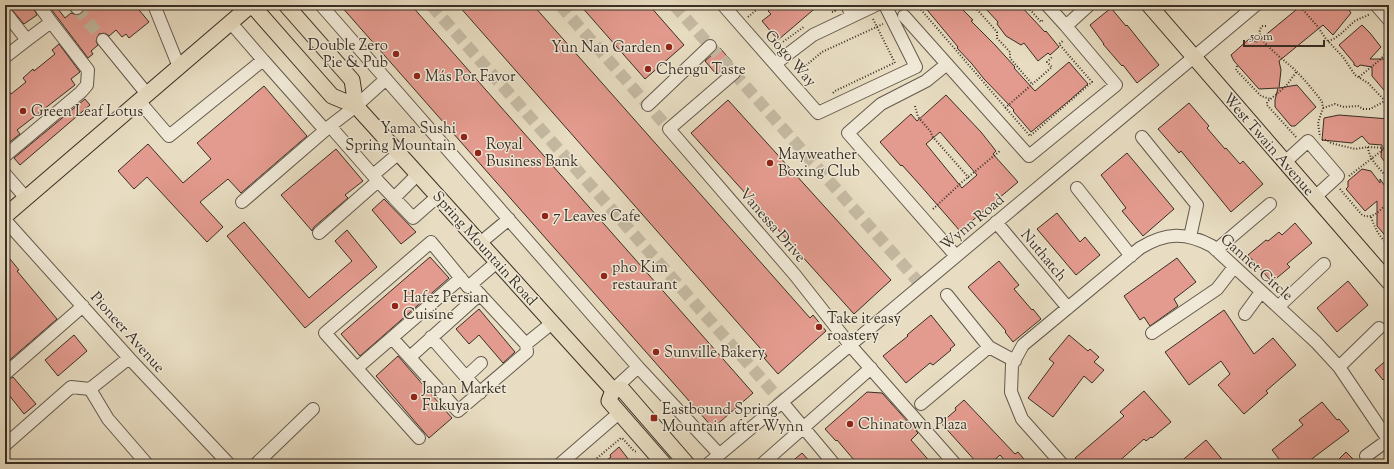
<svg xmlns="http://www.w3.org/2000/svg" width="1394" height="469" font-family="'Sorts Mill Goudy',serif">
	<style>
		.building { fill: #e49b8f; stroke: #382f25; fill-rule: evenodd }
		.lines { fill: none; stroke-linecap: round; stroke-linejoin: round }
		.minor-tunnel { stroke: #c5baa3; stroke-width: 12; stroke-dasharray: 12 6; stroke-linecap: butt }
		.minor-casing { stroke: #645a4c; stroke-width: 14 }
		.major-casing { stroke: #382f25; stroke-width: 17 }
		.path { stroke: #382f25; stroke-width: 2; stroke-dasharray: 1 2; stroke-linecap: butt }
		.minor { stroke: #f0e9d7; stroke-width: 12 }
		.major { stroke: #e8ddc2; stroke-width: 15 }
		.poi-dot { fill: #8f2418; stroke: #f0e9d7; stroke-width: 1.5 }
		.labels { text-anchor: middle; stroke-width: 3; stroke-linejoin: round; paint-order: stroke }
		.poi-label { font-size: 15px; fill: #382f25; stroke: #f0e9d7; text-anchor: start }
		.street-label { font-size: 15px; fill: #382f25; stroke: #f0e9d7 }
	</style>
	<rect width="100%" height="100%" fill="#e8ddc2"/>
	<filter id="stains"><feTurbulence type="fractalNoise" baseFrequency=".005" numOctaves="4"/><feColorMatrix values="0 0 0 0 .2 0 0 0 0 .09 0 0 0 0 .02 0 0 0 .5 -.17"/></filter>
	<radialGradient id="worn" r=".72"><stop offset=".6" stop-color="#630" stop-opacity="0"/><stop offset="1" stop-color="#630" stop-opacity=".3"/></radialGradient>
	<!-- building -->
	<path class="building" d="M8,5H32L37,15L24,24Z
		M48,5H55L65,18L71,13L77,15L81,14L84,11V5H135L149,22L129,38L126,34L122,37L116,30L109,36L105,33L99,34L96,41L98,45L91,51L93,54L88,58Z
		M340,5H411L753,393L713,428Z
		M458,5H533L810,318L813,315L826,331L778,374L764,358L767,356Z
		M580,5H649L684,45L645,79Z
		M775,5H819L778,40L762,21L771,14L768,11Z
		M923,5H965L962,9L973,20L971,21L995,45L1015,67L1014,68L1035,91L1069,62L1088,84L1070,100L1031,132L1013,111L1014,110L984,79L972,64L957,48L958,47Z
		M990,5H1020L1045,32L1046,31L1059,47L1050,55L1048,53L1038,61L1024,43L1021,45L1006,36L997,24L998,22L986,9Z
		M1302,5H1346L1351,13L1333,35L1323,25L1279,61L1281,70L1279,88L1297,85L1316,107L1295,126H1291L1275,107V100L1278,88L1259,89L1234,61L1231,55L1249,39L1257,42Z
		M1111,8L1126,26L1127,25L1159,65L1137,83L1123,65L1122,66L1103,44H1104L1090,25Z
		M1362,25L1370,33L1381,47L1370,59H1389V96L1372,76V67L1360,65L1358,67L1354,65V63L1339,45Z
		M59,44L80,72L71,79L75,85L17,130L20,134L7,144L5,141V86L11,94L26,82L23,78L33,69L34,71L55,54L52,50Z
		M720,48L732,62L717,75L705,61Z
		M264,86L307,136L241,193L228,179L200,202L223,227L207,242L147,177L134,189L118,171L148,144L183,183L211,159L197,143Z
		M946,95L981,132L996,151L993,154L1018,182L960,231L920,185L902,165L901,166L880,142L911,114L917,121ZM940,132L977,175L962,188L926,144Z
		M85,99L90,105L20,165L14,158Z
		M728,100L891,280L854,314L691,133Z
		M1189,103L1209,126L1207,128L1225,149L1226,148L1240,164L1243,161L1263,184L1231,212L1181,151L1179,153L1158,129Z
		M1339,115L1389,119V167L1381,157L1382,145L1369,144L1362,136L1352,143L1322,140L1324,118Z
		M336,149L363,181L345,195L348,198L314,227L312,231L281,195Z
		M1127,153L1174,209L1143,236L1122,211L1126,208L1101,175Z
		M1362,169L1371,171L1380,183V179L1389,192V240L1377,226V201L1365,211L1346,189L1348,187V181Z
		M384,199L416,232L401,244L372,210Z
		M1057,213L1080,242L1085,237L1100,255L1076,275L1037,229Z
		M244,222L309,298L352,261L335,241L347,230L377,267L305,328L227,236Z
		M1295,223L1312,243L1287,264L1290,267L1272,282L1248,255L1266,240L1268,241L1279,232L1282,235Z
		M430,257L449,278L360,356L341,334Z
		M1177,258L1196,282L1174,299L1178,306L1150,326L1144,317L1140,320L1124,296Z
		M10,259L19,270L17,271L57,319L5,364V263Z
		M999,261L1019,285L1014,289L1032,310L1033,309L1041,319L1013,342L1005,332L1006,331L968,287Z
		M1348,281L1368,305L1337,332L1317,308Z
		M479,309L515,352L503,363L479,335L469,344L456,329Z
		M1224,310L1254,354L1273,338L1296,365L1266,391L1268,393L1244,414L1218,385L1230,374L1221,361L1189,385L1165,352Z
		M931,315L955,345L950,349L951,350L933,365L930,363L906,383L883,356L908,336L907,335Z
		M74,335L87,351L58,376L45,360Z
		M1069,335L1088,351L1090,349L1099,357L1094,362L1104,370L1092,383L1084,376L1053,417L1028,398L1054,363L1049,359Z
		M398,356L452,418L429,438L376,376Z
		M1389,358V375L1383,380L1375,370Z
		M13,377L36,404L24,414L5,390V381Z
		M1144,391L1171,422L1152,438L1151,437L1146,441L1144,439L1116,464H1080L1075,458L1124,416L1120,412Z
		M867,392L882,393L918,433L911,440L932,464H896L880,461V464L860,463L861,460H854L837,440L836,441L825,429Z
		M964,400L1015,454L1018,452L1028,464H1008L1000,455L990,464H978L941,423L956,410L955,408Z
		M1322,402L1337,420L1339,419L1349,431L1305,464H1283L1272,450L1303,425L1299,420Z
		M1206,440L1226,464H1178Z
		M619,447L632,464H602L611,457L610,455Z
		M1346,452L1358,464H1334Z
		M802,453L812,464H789Z"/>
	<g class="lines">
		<!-- minor-tunnel -->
		<path class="minor-tunnel" d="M431,5L782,402
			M560,5L669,129
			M674,5L921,285
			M77,8L103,40"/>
		<!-- minor casing -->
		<g class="minor-casing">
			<path id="minor" d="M39,5L51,22
				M75,5L77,8
				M154,5L179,67
				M321,5L638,367L719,454
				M723,5L818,113L916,67L885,5
				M847,5L852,16
				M1047,5L1066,26
				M1376,5L1389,20
				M5,12L27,40L51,22L88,70L87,85L81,92L5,156
				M904,16L1029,156L1116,85L1066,26L1089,5
				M103,40L147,94
				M5,57L27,40
				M263,60L325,130
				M775,64L813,35L876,5
				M947,64L926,81L881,104L848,133L956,256
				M734,73L669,129L795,275L850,345L955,464
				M139,101L169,136L263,60L231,23
				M648,105L710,46
				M1142,137L1197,205L1190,237
				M1285,162L1308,141L1338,176L1315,197
				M5,174L26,198
				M373,175L399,153
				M378,181L394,198L418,174
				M1077,188L1131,256
				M394,198L413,218L438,196
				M242,202L330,126L356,106L386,79
				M5,220L129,358L229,464
				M996,222L1068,308
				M319,233L378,181L330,126
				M480,243L509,219
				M1216,250L1270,204
				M475,289L526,344
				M947,295L989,347L1015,361
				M1278,307L1324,264
				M1245,314L1261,292
				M1152,333L1217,289L1234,267
				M431,337L480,393
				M392,338L458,411L527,352L526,344L552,323
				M410,357L480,294
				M1339,367L1379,328
				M357,368L461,278
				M5,374L83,306
				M466,377L481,363
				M90,389L108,419L147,464
				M613,390L638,367
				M782,402L834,464
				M921,404L989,347
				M419,438L325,333L431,242L468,287L497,262
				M5,445L71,387L90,389L129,358
				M1366,456L1388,440
				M256,464L313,409
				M560,464L619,413
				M708,464L1256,5
				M762,464L871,368
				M1062,464L1022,419L1011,392L1012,365L1023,345L1140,248C1166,232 1186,232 1212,246L1316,342L1339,367L1389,441"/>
		</g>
		<!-- major casing -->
		<g class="major-casing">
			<path id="major" d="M252,5L332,96L356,106L613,390
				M286,5L352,80L356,106
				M1149,5L1389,282
				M5,216L251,5
				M613,390L622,389L687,464
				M613,390L609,401L664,464"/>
		</g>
		<!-- path -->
		<path class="path" d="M917,5L1030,136L1092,82L1059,44L1064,40
			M973,5L997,32V38L1010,52V58L1032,84
			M1026,5L1041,22L1044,19
			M1299,5L1318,27L1326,39L1343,57L1355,75L1368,83L1389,105
			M1287,9L1288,5
			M832,12L835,11L833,5
			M748,17L762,5
			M873,19L895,63
			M1266,26H1262C1260,29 1259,32 1260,35C1265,47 1287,62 1296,71C1303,78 1316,93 1322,102L1323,108L1318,123L1320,137
			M1328,41C1339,38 1346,28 1355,21C1360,18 1365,17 1370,14
			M781,46L780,44L805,26
			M1237,66L1236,70L1261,96L1270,99
			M797,73L822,52L883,24
			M1359,77L1381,59L1389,49
			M833,93L835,91L894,63
			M915,106L918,117L931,132L932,136L969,178
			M1005,108L1052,67L1047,62L1052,57
			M1323,108L1335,104L1344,107L1358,106L1363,109H1370L1385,101
			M1296,137L1267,105V102L1286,86L1297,71
			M1322,140H1327L1331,143L1355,149L1368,147L1385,148
			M1368,147C1369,161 1382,170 1389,180
			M1349,176L1389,145
			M1340,189L1362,215C1375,220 1379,209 1389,203
			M933,209L961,183L1001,150
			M1371,217C1375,228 1379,237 1389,245
			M590,464L621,438L623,439L634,451L637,452"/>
		<!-- minor -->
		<use href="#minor" class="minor"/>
		<!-- major -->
		<use href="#major" class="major"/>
	</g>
	<!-- markers -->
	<g class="poi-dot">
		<circle cx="669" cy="47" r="4"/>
		<circle cx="396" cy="54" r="4"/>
		<circle cx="648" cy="69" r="4"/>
		<circle cx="417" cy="76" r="4"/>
		<circle cx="23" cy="111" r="4"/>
		<circle cx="464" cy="137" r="4"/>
		<circle cx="478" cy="153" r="4"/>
		<circle cx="770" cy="163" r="4"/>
		<circle cx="545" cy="216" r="4"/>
		<circle cx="604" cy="276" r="4"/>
		<circle cx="395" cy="306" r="4"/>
		<circle cx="819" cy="327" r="4"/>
		<circle cx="656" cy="352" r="4"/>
		<circle cx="414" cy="397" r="4"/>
		<rect x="650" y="414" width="8" height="8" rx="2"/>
		<circle cx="850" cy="424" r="4"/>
	</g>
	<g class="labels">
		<!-- poi labels -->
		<g class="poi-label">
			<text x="388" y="50" text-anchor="end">Double Zero<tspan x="388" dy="17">Pie &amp; Pub</tspan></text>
			<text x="661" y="52" text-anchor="end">Yun Nan Garden</text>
			<text x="656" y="74">Chengu Taste</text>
			<text x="425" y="81">Más Por Favor</text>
			<text x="31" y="116">Green Leaf Lotus</text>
			<text x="456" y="133" text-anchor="end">Yama Sushi<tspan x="456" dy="17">Spring Mountain</tspan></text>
			<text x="486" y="149">Royal<tspan x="486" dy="17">Business Bank</tspan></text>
			<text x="778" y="159">Mayweather<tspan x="778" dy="17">Boxing Club</tspan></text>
			<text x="553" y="221">7 Leaves Cafe</text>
			<text x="612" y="272">pho Kim<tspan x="612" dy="17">restaurant</tspan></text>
			<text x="403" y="302">Hafez Persian<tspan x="403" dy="17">Cuisine</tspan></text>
			<text x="827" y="323">Take it easy<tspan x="827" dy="17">roastery</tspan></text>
			<text x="664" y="357">Sunville Bakery</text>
			<text x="422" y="393">Japan Market<tspan x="422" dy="17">Fukuya</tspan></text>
			<text x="662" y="414">Eastbound Spring<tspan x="662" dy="17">Mountain after Wynn</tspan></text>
			<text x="858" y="429">Chinatown Plaza</text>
		</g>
		<!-- street labels -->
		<g class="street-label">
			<text transform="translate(791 58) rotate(49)" y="5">Gogo Way</text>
			<text transform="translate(1269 144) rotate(49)" y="5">West Twain Avenue</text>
			<text transform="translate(972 222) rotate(-40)" y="5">Wynn Road</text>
			<text transform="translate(773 225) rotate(49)" y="5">Vanessa Drive</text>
			<text transform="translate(485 248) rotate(48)" y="5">Spring Mountain Road</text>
			<text transform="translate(1044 255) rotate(50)" y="5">Nuthatch</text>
			<text transform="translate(1257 267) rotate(42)" y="5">Gannet Circle</text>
			<text transform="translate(128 332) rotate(48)" y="5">Pioneer Avenue</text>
		</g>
	</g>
	<!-- margin -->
	<rect width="1394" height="469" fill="none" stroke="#e8ddc2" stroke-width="20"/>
	<rect x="6" y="6" width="1382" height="457" fill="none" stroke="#382f25" stroke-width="2"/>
	<rect x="10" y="10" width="1374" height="449" fill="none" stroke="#382f25"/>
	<!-- scale -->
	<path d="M1244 40v6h80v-6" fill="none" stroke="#382f25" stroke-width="2"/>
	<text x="1250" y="40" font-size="12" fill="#382f25" stroke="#f0e9d7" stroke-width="3" paint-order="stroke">50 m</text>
	<rect width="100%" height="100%" filter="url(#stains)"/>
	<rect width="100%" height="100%" fill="url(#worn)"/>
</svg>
